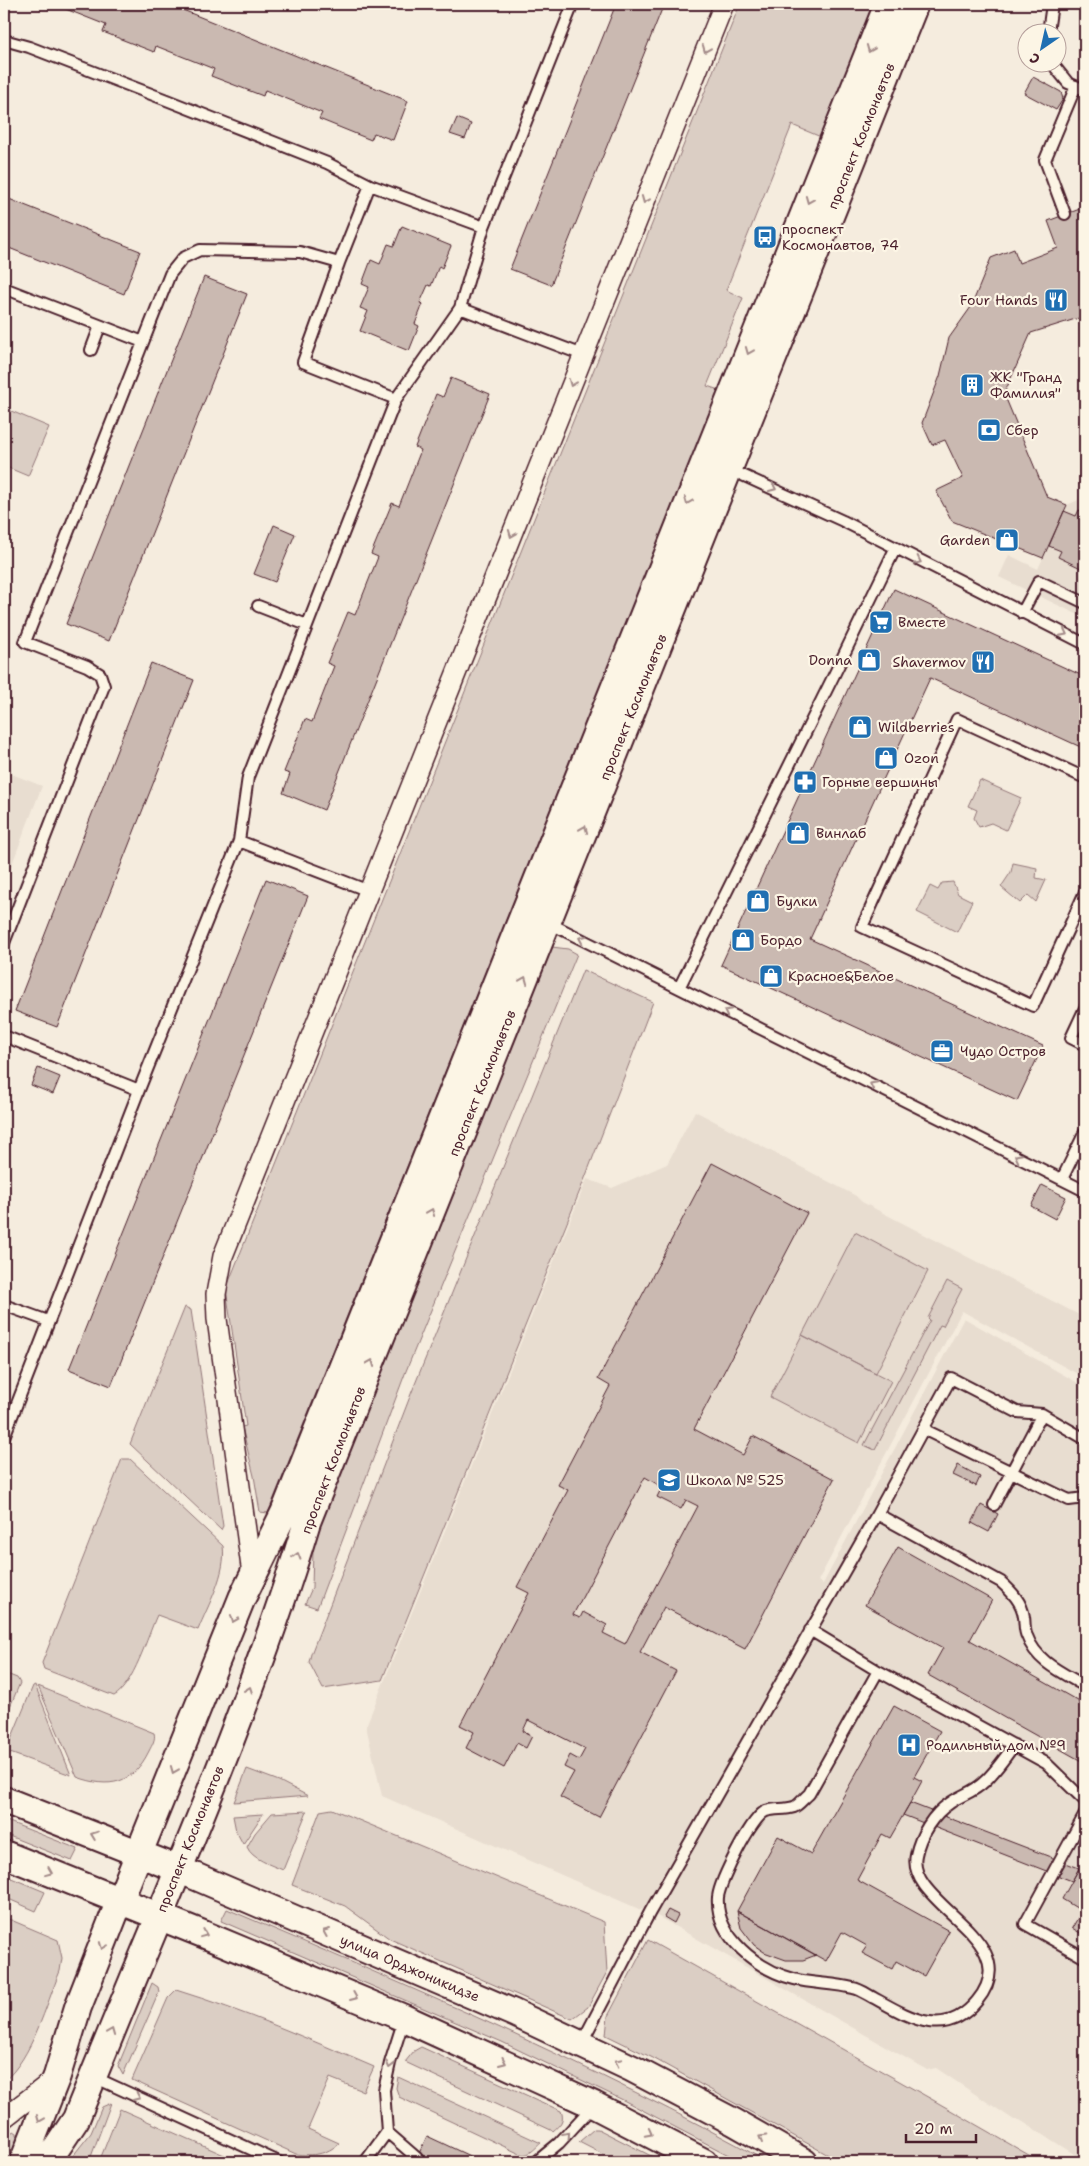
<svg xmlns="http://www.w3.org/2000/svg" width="1089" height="2166" font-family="'Shantell Sans',sans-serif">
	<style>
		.built { fill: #e8ddd0 }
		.green { fill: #dbcec4; stroke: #927678 }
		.building { fill: #cab9b1; stroke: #4a1f2b; fill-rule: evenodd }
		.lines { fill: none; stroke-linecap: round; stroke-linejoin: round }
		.lane-casing { stroke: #4a1f2b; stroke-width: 14 }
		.street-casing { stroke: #4a1f2b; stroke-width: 22 }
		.secondary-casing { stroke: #4a1f2b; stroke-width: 30 }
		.lane { stroke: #fcf5e5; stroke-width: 10 }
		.street { stroke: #fcf5e5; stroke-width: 19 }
		.secondary { stroke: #fcf5e5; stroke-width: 26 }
		.oneway { stroke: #a38a88 }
		.labels { text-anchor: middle; stroke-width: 4.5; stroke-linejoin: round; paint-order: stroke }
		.street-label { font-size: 14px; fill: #4a1f2b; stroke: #fcf5e5 }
		.poi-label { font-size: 14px; fill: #4a1f2b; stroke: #fcf5e5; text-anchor: start }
	</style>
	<rect width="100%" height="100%" fill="#f5ecde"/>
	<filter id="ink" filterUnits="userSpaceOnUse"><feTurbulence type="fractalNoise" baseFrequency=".02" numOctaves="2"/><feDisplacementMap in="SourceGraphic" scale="10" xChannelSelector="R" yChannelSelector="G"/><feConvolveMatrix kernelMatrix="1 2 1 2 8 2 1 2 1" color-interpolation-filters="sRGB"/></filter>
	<g filter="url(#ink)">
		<!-- built -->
		<path class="built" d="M1085,497V618L999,577L1009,555L1038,569L1067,505Z
			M4,771L42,786L4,885Z
			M695,1111L856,1196L862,1202L1085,1318V1378L962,1311L818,1581L823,1584L824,1582L964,1318L1085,1387V2161L1020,2120H1014L936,2068L927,2070L643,1908L641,1910L382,1796L366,1726L587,1179L612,1188L667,1164Z"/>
		<!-- green -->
		<path class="green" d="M740,4H874L821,137L792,125L726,290L743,298L707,386L719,390L268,1513L260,1512L254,1476L242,1427L246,1426L226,1289Z
			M4,408L49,427L28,476L4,466Z
			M980,780L1021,798L1006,830L991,823L979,827L974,818L977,810L968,806Z
			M1013,863L1037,868L1036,878L1046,880L1036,902L1028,895L1020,903L1001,887L1011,872Z
			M953,882L958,894L972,901L957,932L917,912L930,886L938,890L942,883Z
			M552,947L568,949L577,954L406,1371L317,1608L305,1604L312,1588L313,1549L319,1526Z
			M583,970L653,1002L585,1178L382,1680L323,1689L309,1662L311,1654L411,1394Z
			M855,1232L928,1271L876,1373L802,1335Z
			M947,1281L962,1289L943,1326L940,1325L875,1450L864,1445L930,1320L928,1318Z
			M185,1307L191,1310L223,1526L221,1530L130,1444Z
			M802,1335L891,1381L859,1443L770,1397Z
			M122,1459H130L223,1546C227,1573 208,1605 198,1630L157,1615C148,1635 133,1686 114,1696L44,1669L42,1663Z
			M4,1673L17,1678L20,1683L4,1721Z
			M35,1685L71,1775L10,1753L7,1749L33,1686Z
			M38,1686L154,1733C156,1739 152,1745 149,1751C133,1784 110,1789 77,1777Z
			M247,1769L279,1781L308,1796L234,1802Z
			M332,1809L604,1922L607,1972L588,2007L572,2019L390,1939L345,1906L292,1885L320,1811Z
			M307,1811L283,1870C271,1865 252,1859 247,1847L255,1833L272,1813Z
			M263,1814L243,1844L236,1831L233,1816Z
			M4,1820L78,1849L72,1861L4,1834Z
			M4,1875L45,1892L36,1911L4,1897Z
			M227,1909C411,1987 594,2065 768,2162H742L625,2101L502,2042L221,1921Z
			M4,1917L58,1940L62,1958L60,1971C46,2005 32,2058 4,2081Z
			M648,1940L933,2100L1041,2162H841L653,2058L606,2035L608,2016Z
			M152,1983L158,1987L159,1992L123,2075L118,2066Z
			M176,1990C244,2011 309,2039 374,2067L363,2091L330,2078L308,2129L339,2143C327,2155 312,2156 296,2154L132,2080L168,1998Z
			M421,2047L561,2111C565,2120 560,2125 553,2131L405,2062L414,2051Z
			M398,2077L541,2143C534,2149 528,2158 518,2153L399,2097L396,2088Z
			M111,2103L89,2162H68L91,2133L102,2107Z
			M120,2109L240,2162H99Z
			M594,2129H598L663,2162H618L579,2142Z
			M14,2131L17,2133V2143L9,2162H4V2136Z"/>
		<!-- building -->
		<path class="building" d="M53,4H168L408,101L393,140L374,133L371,140L319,119L322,113L265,90L263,96L211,76L214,69L156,46L154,52L103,32L106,25Z
			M616,4H664L551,285L510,269Z
			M1033,77L1061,92L1063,99L1056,110L1024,93Z
			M457,118L471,124L465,139L450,134Z
			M4,197L140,251L124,294L4,246Z
			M1085,207V316L1031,333L1004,394L1047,497L1067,505L1043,558L952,521L936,491L963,478L945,440L932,445L922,423L940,376L949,338L971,307L991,258L1014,249L1019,263L1058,248L1048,221Z
			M402,226L451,246L442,268L439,266L431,286L428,285L420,303L423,304L415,324L419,326L409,351L360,331L368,311L360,308L369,287L362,284L371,260L380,264L388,244L394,246Z
			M204,277L247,294L109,641L66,624Z
			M451,378L490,394L324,810L283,793L290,774L284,772L305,719L312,722L334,666L327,663L348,612L355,615L378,557L371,554L392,503L399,506L421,450L415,447L436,394L443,397Z
			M1079,510L1085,513V570L1058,557L1061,551L1049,546L1064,511L1076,516Z
			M274,525L295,534L275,582L254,574Z
			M894,589L1085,677V749L930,678L810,939L1043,1046L1017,1101L721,965Z
			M151,663L194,680L57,1027L15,1011Z
			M266,879L308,896L111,1386L69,1369Z
			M38,1068L60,1077L53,1094L31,1085Z
			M712,1163L807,1213L694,1429L743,1455L753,1436L834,1479L745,1649L664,1607L640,1652L676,1671L599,1817L560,1797L574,1772L564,1767L570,1755L579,1760L585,1749L528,1720L523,1731L532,1736L526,1748L517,1743L504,1768L466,1748L474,1732L460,1725L529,1593L517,1587L568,1490L558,1485L610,1386L598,1379ZM645,1477L662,1487L657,1497L681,1509L686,1500L698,1506L625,1644L603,1633L607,1625L583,1612L580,1618L573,1615Z
			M1042,1185L1066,1197L1055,1219L1031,1206Z
			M958,1465L980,1477L976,1486L953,1475Z
			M981,1505L998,1514L989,1532L972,1523Z
			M898,1547L992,1600L970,1640L1085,1705V1763L928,1675L943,1648L865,1605Z
			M894,1706L940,1731L914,1777L922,1781L910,1803L890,1838L882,1834L857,1880L949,1931L924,1976L896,1961L892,1969L862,1953L867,1946L842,1932L826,1961L737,1911L778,1836L811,1854Z
			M910,1803L1079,1868L1072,1881L903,1815Z
			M1085,1858V1913L1062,1899Z
			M668,1910L678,1915L674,1923L664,1917Z
			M737,1911L816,1955L803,1960H786L764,1952L754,1945L741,1928Z
			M1082,1911L1085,1913V1936L1072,1928Z
			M427,2136L476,2159L474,2162H415Z"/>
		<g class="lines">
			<!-- lane casing -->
			<g class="lane-casing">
				<path id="lane" d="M1048,32L1052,4
					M4,40L29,47L164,99L327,163L370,185L484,227
					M1051,62L1068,83L1085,90
					M1065,214L1045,160L1076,86
					M339,263L303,362L396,399
					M4,288L143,342
					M460,308L583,355
					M91,350L100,326
					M729,469L843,521L1085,644
					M258,606L307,625
					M1022,613L1039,581L1085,603
					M1085,778L957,719L862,927L1033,1006L1085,892
					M239,841L369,891
					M547,922L1085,1191
					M4,943L104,686L100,674L87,666L25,642L170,274L183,258L200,250L300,252L339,263L370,185
					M679,988L833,677L895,549
					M1085,1008L1071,1038L1085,1045
					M4,1036L139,1090
					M1062,1179L1085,1132
					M4,1305L48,1321
					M923,1429L1069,1500L1085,1498
					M4,1437L139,1090L239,841L248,777L396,399L460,308L484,227L573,4
					M994,1505L1042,1414
					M877,1514L951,1378L1017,1412L1042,1414L1085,1439
					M810,1630L878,1671L1046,1763L1085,1801
					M878,1671L809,1794C804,1798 799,1805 794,1807C785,1810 775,1808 766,1811C752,1816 720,1881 718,1897C715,1937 759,1970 794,1979C813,1984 834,1983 853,1988C860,1989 868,1995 874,1998C910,2018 945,2040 977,2001C1029,1939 905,1905 916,1855C920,1835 933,1814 950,1803C961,1795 974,1792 984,1782C996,1771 1005,1758 1014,1745
					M1085,1814L1025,1924L1085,1958
					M581,2044L650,1912L877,1514L1001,1582C1012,1592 1022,1602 1024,1617C1025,1623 1024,1631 1027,1636C1036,1662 1063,1673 1085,1686
					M94,2077L279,2162
					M387,2132L417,2158
					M365,2162L387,2132L384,2090L390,2063L404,2019
					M536,2162L559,2143L594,2105"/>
			</g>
			<!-- street casing -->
			<g class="street-casing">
				<path id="street" d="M252,1574L217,1319L216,1294L223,1256L724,4
					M4,2118L57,2077"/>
			</g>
			<!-- secondary casing -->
			<g class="secondary-casing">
				<path id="secondary" d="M4,1800L178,1869L514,2013L631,2068L734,2122L804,2162
					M4,1854L203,1934L404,2018L594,2105L704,2162
					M23,2162L57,2076L78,2007L120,1900L242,1598L284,1513L888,4
					M51,2162L56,2149L76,2119C155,1921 245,1726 307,1522L915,4"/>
			</g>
			<!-- lane -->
			<use href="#lane" class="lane"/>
			<!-- street -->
			<use href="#street" class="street"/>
			<!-- secondary -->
			<use href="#secondary" class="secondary"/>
		</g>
		<!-- one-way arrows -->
		<defs><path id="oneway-chevron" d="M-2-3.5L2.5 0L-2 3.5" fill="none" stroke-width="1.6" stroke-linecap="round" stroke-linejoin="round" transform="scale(1.25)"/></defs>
		<g class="oneway">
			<use href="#oneway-chevron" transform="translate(706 49) rotate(112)"/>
			<use href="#oneway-chevron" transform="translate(870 49) rotate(112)"/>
			<use href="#oneway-chevron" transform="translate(645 200) rotate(112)"/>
			<use href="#oneway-chevron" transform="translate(809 200) rotate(112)"/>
			<use href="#oneway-chevron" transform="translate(749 351) rotate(112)"/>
			<use href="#oneway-chevron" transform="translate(572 383) rotate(112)"/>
			<use href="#oneway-chevron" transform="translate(773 488) rotate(25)"/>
			<use href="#oneway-chevron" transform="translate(688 501) rotate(112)"/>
			<use href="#oneway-chevron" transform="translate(512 534) rotate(112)"/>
			<use href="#oneway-chevron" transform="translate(918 561) rotate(26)"/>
			<use href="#oneway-chevron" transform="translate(1064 633) rotate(27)"/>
			<use href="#oneway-chevron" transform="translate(584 829) rotate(-68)"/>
			<use href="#oneway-chevron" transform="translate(582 939) rotate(-155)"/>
			<use href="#oneway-chevron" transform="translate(524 980) rotate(-68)"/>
			<use href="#oneway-chevron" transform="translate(727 1012) rotate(-153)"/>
			<use href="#oneway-chevron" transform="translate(873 1085) rotate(-153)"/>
			<use href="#oneway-chevron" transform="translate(1018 1157) rotate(-153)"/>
			<use href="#oneway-chevron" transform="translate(431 1212) rotate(-68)"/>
			<use href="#oneway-chevron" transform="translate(371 1363) rotate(-68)"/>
			<use href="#oneway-chevron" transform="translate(297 1556) rotate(-73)"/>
			<use href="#oneway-chevron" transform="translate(234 1619) rotate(112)"/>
			<use href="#oneway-chevron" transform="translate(249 1690) rotate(-70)"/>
			<use href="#oneway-chevron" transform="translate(174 1770) rotate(112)"/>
			<use href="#oneway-chevron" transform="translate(94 1835) rotate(-159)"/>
			<use href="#oneway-chevron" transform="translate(49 1872) rotate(22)"/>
			<use href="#oneway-chevron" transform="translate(326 1932) rotate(-157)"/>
			<use href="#oneway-chevron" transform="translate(204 1934) rotate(22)"/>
			<use href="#oneway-chevron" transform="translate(103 1946) rotate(111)"/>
			<use href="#oneway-chevron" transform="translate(354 1997) rotate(23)"/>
			<use href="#oneway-chevron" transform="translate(111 2032) rotate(-68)"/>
			<use href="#oneway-chevron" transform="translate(503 2062) rotate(24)"/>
			<use href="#oneway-chevron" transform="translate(618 2062) rotate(-154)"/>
			<use href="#oneway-chevron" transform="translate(390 2065) rotate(104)"/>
			<use href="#oneway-chevron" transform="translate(137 2097) rotate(25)"/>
			<use href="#oneway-chevron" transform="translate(40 2119) rotate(112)"/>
			<use href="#oneway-chevron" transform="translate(649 2133) rotate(28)"/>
			<use href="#oneway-chevron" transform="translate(567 2135) rotate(-48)"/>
			<use href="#oneway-chevron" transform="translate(762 2138) rotate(-150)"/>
		</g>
	</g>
	<!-- icons -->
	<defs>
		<g id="bus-square" transform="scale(1.25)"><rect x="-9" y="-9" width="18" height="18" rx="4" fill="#1f6fb2" stroke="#fcf5e5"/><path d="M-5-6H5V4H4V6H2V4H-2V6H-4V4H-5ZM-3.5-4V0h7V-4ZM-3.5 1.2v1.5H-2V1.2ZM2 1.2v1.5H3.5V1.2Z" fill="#fff"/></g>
		<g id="restaurant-square" transform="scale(1.25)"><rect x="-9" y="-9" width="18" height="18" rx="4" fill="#1f6fb2" stroke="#fcf5e5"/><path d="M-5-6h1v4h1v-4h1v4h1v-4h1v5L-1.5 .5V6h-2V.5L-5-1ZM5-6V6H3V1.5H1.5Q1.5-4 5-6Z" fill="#fff"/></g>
		<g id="building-square" transform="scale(1.25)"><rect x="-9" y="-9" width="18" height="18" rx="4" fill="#1f6fb2" stroke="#fcf5e5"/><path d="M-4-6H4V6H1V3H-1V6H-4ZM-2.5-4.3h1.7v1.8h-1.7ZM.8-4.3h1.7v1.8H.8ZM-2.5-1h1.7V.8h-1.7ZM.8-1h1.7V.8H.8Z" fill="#fff"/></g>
		<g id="bank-square" transform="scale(1.25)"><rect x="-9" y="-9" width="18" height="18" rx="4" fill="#1f6fb2" stroke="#fcf5e5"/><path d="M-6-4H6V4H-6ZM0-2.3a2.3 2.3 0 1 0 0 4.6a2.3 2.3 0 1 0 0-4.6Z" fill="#fff"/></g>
		<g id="shop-square" transform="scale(1.25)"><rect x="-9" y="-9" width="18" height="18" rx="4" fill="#1f6fb2" stroke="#fcf5e5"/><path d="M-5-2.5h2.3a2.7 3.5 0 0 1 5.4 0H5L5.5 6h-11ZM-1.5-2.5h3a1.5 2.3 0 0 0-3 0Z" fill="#fff"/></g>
		<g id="supermarket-square" transform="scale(1.25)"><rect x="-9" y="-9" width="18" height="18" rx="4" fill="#1f6fb2" stroke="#fcf5e5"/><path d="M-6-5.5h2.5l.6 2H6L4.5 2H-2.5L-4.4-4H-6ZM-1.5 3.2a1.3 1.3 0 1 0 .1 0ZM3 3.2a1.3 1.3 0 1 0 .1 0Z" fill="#fff"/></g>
		<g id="pharmacy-square" transform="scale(1.25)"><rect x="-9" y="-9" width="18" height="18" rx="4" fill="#1f6fb2" stroke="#fcf5e5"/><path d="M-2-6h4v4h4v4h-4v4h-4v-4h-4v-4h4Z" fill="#fff"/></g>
		<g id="office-square" transform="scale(1.25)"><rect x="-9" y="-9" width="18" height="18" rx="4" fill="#1f6fb2" stroke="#fcf5e5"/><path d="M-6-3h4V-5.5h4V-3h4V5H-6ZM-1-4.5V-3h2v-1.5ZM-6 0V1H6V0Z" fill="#fff"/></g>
		<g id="school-square" transform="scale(1.25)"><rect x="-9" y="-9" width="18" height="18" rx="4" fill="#1f6fb2" stroke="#fcf5e5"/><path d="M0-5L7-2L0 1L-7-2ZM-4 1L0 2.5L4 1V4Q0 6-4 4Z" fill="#fff"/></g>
		<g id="hospital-square" transform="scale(1.25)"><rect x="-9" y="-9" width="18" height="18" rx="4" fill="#1f6fb2" stroke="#fcf5e5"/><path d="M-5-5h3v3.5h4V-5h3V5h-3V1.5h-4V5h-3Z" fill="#fff"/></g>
	</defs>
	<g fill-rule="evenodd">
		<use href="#bus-square" x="765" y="237"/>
		<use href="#restaurant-square" x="1056" y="300"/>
		<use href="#building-square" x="972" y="385"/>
		<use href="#bank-square" x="989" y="430"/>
		<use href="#shop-square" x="1007" y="540"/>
		<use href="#supermarket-square" x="881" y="622"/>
		<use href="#shop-square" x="869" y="660"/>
		<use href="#restaurant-square" x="983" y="662"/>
		<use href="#shop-square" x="860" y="727"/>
		<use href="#shop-square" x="886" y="758"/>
		<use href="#pharmacy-square" x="805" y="782"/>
		<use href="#shop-square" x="798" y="833"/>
		<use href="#shop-square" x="758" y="901"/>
		<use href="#shop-square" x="743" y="940"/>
		<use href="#shop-square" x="771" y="976"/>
		<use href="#office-square" x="942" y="1051"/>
		<use href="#school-square" x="669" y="1480"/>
		<use href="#hospital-square" x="909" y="1745"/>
	</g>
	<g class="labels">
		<!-- street labels -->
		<g class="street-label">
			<text transform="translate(861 136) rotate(-68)" y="5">проспект Космонавтов</text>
			<text transform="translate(633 707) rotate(-68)" y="5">проспект Космонавтов</text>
			<text transform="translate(482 1083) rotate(-68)" y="5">проспект Космонавтов</text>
			<text transform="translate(333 1460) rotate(-69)" y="5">проспект Космонавтов</text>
			<text transform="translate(190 1839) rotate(-68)" y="5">проспект Космонавтов</text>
			<text transform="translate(410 1968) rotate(23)" y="5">улица Орджоникидзе</text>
		</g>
		<!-- poi labels -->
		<g class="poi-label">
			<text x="782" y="234">проспект<tspan x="782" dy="16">Космонавтов, 74</tspan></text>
			<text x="1038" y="305" text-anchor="end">Four Hands</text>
			<text x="990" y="382">ЖК "Гранд<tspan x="990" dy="16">Фамилия"</tspan></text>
			<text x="1006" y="435">Сбер</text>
			<text x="990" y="545" text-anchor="end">Garden</text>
			<text x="898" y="627">Вместе</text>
			<text x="852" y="665" text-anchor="end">Donna</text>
			<text x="966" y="667" text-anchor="end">Shavermov</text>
			<text x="878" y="732">Wildberries</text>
			<text x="904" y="763">Ozon</text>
			<text x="822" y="787">Горные вершины</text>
			<text x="816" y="838">Винлаб</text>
			<text x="776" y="906">Булки</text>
			<text x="760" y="945">Бордо</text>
			<text x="788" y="981">Красное&amp;Белое</text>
			<text x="960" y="1056">Чудо Остров</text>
			<text x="686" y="1485">Школа № 525</text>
			<text x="926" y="1750">Родильный дом №9</text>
		</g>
	</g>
	<!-- margin -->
	<rect width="1089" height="2166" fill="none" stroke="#fcf5e5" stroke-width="20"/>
	<rect x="10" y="10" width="1069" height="2146" fill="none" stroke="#4a1f2b" stroke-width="2" filter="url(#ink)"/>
	<!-- north arrow -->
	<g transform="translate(1042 48) rotate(214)"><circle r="24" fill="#fcf5e5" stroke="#b59f9b"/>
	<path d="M0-4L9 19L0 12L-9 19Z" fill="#1f6fb2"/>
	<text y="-8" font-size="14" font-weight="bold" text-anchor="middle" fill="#4a1f2b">С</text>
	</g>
	<!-- scale -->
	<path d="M906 2134v8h70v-8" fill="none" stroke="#4a1f2b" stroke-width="2.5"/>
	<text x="914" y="2134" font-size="15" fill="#4a1f2b" stroke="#fcf5e5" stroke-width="4" paint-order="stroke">20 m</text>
</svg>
